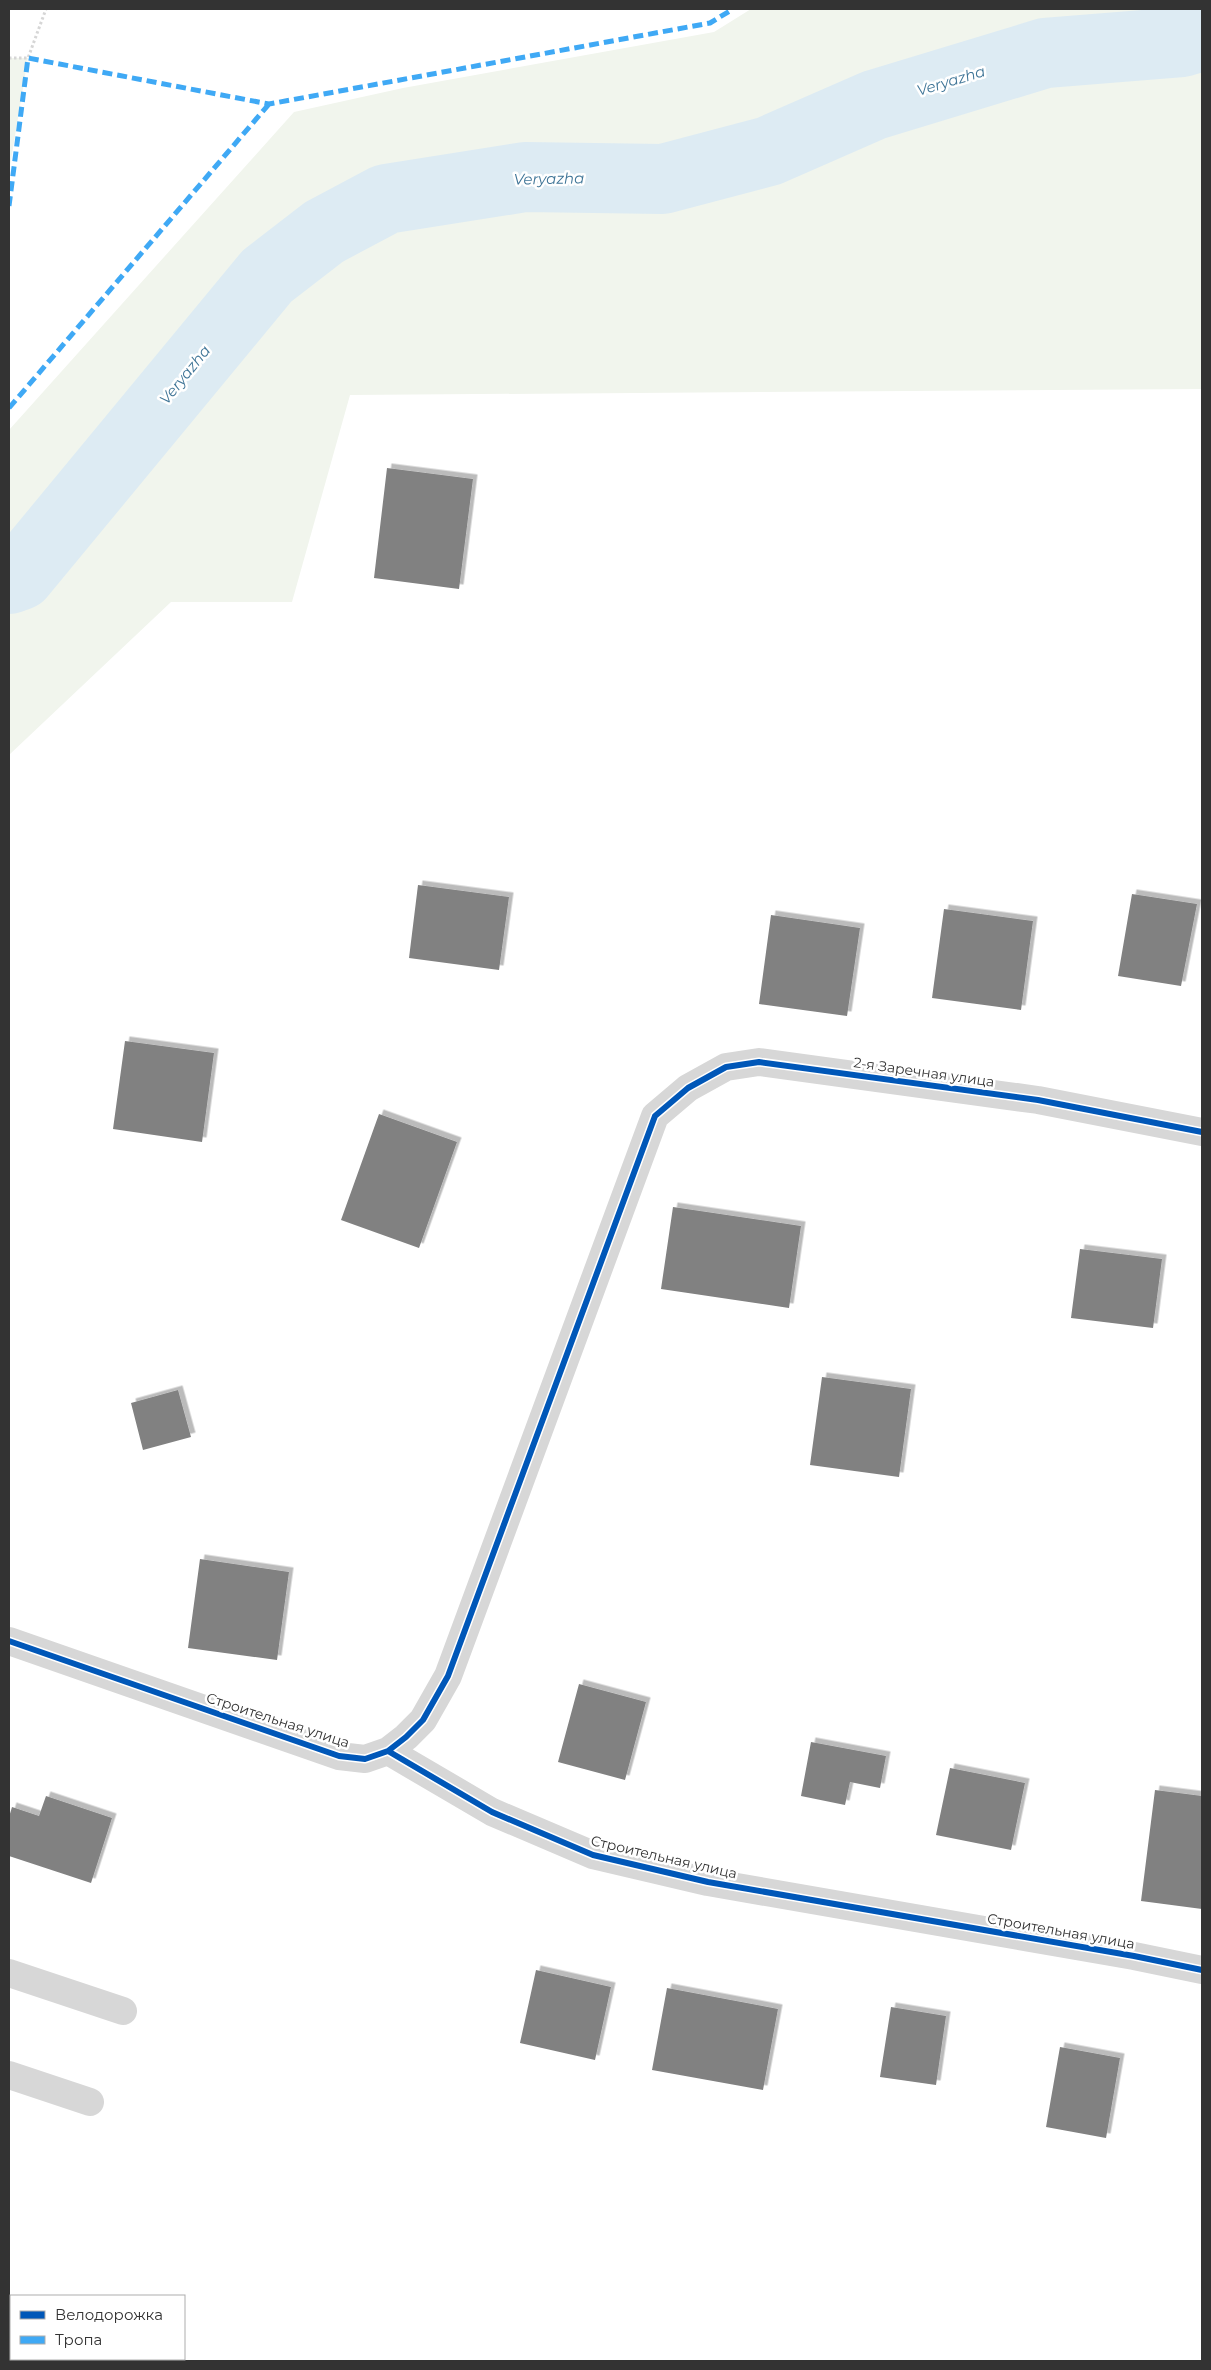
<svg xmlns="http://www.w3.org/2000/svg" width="1211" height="2370" font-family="Montserrat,sans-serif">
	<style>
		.green { fill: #f1f5ed }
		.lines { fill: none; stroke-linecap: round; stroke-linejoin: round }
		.river { stroke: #ddebf3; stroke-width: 70 }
		.building { fill: #818181; filter: url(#shadow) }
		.path { stroke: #d6d6d6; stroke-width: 3; stroke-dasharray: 2.5 2.5; stroke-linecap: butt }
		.minor { stroke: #d7d7d7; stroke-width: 28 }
		.quiet { stroke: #3fa9f5; stroke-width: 5; stroke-dasharray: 10 5; stroke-linecap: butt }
		.cycleway-casing { stroke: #fff; stroke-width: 9 }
		.cycleway { stroke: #0057b8; stroke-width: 6 }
		.labels { text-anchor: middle; stroke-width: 5; stroke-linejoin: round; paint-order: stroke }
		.street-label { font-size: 14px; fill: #333; stroke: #fff }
		.water-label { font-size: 15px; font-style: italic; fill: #3f7597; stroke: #fff }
	</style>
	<defs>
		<filter id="shadow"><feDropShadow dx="4.5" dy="-4.5" stdDeviation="0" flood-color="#0004"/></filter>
	</defs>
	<rect width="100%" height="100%" fill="#fff"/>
	<!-- green -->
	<path class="green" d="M751,9H1202V389L350,395L292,602H171L9,755V430L294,112L403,88L714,32Z
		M9,58H28L9,172Z"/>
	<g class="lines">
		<!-- river -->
		<path class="river" d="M9,579L20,575L267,276L324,232L386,199L525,177L663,179L769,151L874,105L1045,53L1182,42L1202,36"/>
	</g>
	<!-- building -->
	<path class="building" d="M387,468L473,479L459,589L374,578Z
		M418,885L509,897L499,970L409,958Z
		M1132,894L1197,904L1181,986L1118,976Z
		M944,909L1033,921L1021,1010L932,998Z
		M771,915L860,928L847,1016L759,1004Z
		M125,1041L214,1053L202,1142L113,1129Z
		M379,1114L457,1142L419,1248L341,1220Z
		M673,1207L801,1226L789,1308L661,1289Z
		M1080,1249L1162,1259L1153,1328L1071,1318Z
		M822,1377L911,1389L899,1477L810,1465Z
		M178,1390L191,1437L143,1450L131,1403Z
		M200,1559L289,1572L277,1660L188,1648Z
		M579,1684L646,1702L625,1780L558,1762Z
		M811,1742L886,1756L880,1788L850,1782L845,1805L801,1796Z
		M950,1768L1025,1783L1011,1850L936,1835Z
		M1155,1790L1202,1796V1909L1141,1901Z
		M46,1796L112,1818L91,1883L9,1856V1817L12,1807L39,1816Z
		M536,1970L611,1987L595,2060L520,2043Z
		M667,1988L778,2009L763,2090L652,2070Z
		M891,2007L946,2016L936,2085L880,2077Z
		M1060,2047L1120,2058L1106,2138L1046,2127Z"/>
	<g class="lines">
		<!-- path -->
		<path class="path" d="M9,58H28L46,9"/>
		<!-- minor -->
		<path class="minor" d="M9,1641L339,1756L365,1759L388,1751L492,1812L593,1855L708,1882L1134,1956L1202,1970
			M388,1751L406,1737L423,1720L448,1676L655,1116L688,1088L726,1067L759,1062L1038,1100L1202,1132
			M9,1973L123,2011
			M9,2075L90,2102"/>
		<!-- quiet -->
		<path class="quiet" d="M9,206L28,58L269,104L710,23L733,9
			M9,408L269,104"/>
		<!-- cycleway casing -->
		<g class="cycleway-casing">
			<path id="cycleway" d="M9,1641L339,1756L365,1759L388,1751L492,1812L593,1855L708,1882L1134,1956L1202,1970
				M388,1751L406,1737L423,1720L448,1676L655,1116L688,1088L726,1067L759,1062L1038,1100L1202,1132"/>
		</g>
		<!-- cycleway -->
		<use href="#cycleway" class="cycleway"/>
	</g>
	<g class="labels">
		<!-- street labels -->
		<g class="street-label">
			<text transform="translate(924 1072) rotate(8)" y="5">2-я Заречная улица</text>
			<text transform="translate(278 1720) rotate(18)" y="5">Строительная улица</text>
			<text transform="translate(664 1857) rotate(13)" y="5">Строительная улица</text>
			<text transform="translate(1061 1931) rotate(10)" y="5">Строительная улица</text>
		</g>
		<!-- water labels -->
		<g class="water-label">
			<text transform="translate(951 81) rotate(-17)" y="5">Veryazha</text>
			<text transform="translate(549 179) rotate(-1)" y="5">Veryazha</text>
			<text transform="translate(185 375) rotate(-51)" y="5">Veryazha</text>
		</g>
	</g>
	<!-- border -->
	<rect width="1211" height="2370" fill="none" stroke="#333333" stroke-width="20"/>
	<!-- legend -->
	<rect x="10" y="2295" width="175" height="65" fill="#ffffff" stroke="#adadad"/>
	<rect x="20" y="2311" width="25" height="8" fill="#0057b8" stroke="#adadad"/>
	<text x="55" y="2320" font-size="15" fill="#333333">Велодорожка</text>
	<rect x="20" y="2336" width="25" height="8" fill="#3fa9f5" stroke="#adadad"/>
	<text x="55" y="2345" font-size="15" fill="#333333">Тропа</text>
</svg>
